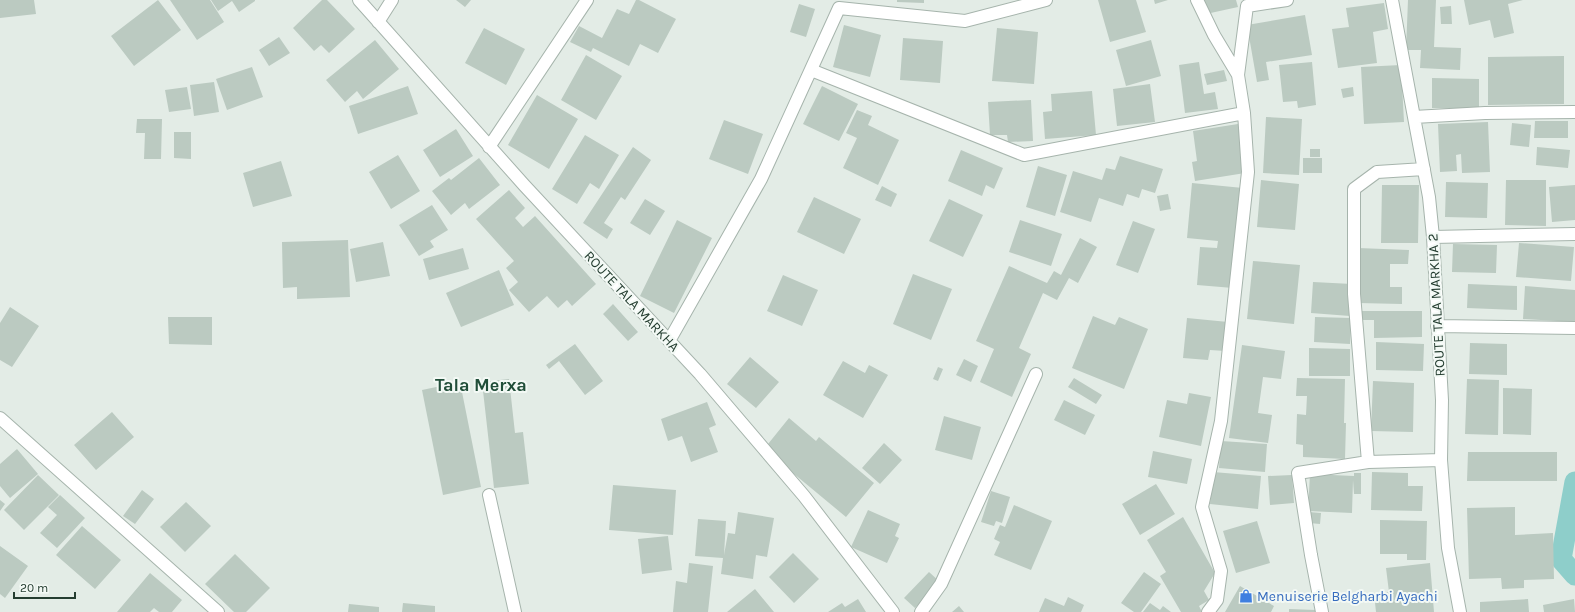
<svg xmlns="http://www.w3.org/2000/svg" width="1575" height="612" font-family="Karla,sans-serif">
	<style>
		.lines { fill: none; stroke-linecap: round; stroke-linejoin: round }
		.canal { stroke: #8ececa; stroke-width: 21 }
		.building { fill: #bbcac1 }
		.minor-casing { stroke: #a6b4ac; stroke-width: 14 }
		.minor { stroke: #fff; stroke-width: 12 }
		.labels { text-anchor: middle; stroke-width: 4; stroke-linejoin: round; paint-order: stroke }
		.street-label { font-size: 14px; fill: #243d30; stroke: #f3f9f5 }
		.shop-label { font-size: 14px; fill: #366cbe; stroke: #f3f9f5; text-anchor: start }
		.district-label { font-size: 18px; font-weight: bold; fill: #214e39; stroke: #f3f9f5 }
	</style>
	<rect width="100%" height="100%" fill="#e3ece6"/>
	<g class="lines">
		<!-- canal -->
		<path class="canal" d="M1575,482L1561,559L1575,575"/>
	</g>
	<!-- building -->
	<path class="building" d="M0,0H34L36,14L0,18Z
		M158,0L181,30L134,66L111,36Z
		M170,0H210L224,22L197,40Z
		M211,0H255V1L239,12L232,1L218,11Z
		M322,0H327L355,29L329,53L321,45L314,51L293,28Z
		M456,0H471L465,7Z
		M636,0H639L676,19L658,53L640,44L629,66L593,48L591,52L570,42L579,26L602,38L617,9L629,14Z
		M897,0H924V3L897,2Z
		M1098,0H1136L1146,32L1110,42Z
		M1154,0H1168L1155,4Z
		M1203,0H1236L1238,7L1206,14Z
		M1408,0H1436L1434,47L1461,48L1460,70L1420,68L1421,50H1406Z
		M1464,0H1523L1508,4L1514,33L1494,38L1490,20L1469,25Z
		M1384,3L1388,29L1373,32L1377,63L1338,68L1332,29L1349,27L1346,8Z
		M799,4L815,9L806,37L790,32Z
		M1451,6L1452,24H1441L1440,7Z
		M1305,15L1312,55L1266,62L1269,80L1257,82L1247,25Z
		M844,25L881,35L870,77L833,67Z
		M484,28L525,49L506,85L465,63Z
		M997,28L1038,32L1034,84L992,81Z
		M279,37L290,53L269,66L259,50Z
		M903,38L943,41L940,83L900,80Z
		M375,40L399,69L363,99L357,91L345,102L326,80Z
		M1151,40L1161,76L1126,86L1116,50Z
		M586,55L622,76L596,120L561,100Z
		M1564,56V104L1488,105V57Z
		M1199,62L1204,94L1215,92L1218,109L1185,113L1179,65Z
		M1312,62L1316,105L1298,108L1297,101L1283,102L1279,65Z
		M1401,65L1404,122L1364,124L1361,67Z
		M252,67L263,97L227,110L216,79Z
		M1224,70L1227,81L1207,85L1204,74Z
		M1432,78L1479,79V109L1432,108Z
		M214,82L219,112L194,116L190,85Z
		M1150,84L1155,122L1117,126L1113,89Z
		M408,86L418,114L358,134L349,106Z
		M822,86L858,104L839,141L803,124Z
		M187,87L191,109L169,112L165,90Z
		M1353,87L1354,96L1343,98L1341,89Z
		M1092,91L1096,135L1045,139L1043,112L1052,111L1051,94Z
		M537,95L578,119L549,169L508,145Z
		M1031,100L1033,141L1008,142L1007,135H990L988,102Z
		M857,110L872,116L868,125L899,140L878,185L843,168L857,138L846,133Z
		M1266,117L1302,119L1299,175L1263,173Z
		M137,119H162L161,159H144L145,133H136Z
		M724,120L763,134L748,174L709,159Z
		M1535,121H1568V138H1534Z
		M1488,122L1490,172L1462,173L1461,154L1456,155L1457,171L1440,172L1438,124Z
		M1512,123L1531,125L1529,147L1510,145Z
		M1238,124L1245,173L1195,181L1192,162L1197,161L1193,131Z
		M456,129L473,156L440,177L423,150Z
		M174,132H191V159L174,158Z
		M585,135L619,155L599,189L590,183L577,204L552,189Z
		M633,147L651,160L625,200L621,197L604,223L613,229L607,239L583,223Z
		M1537,147L1570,150L1568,168L1536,165Z
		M1310,149H1320V157H1310Z
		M961,150L1003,168L994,189L986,185L982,196L948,181Z
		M398,155L420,191L391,209L369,172Z
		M1120,156L1163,169L1155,193L1142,189L1139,198L1127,194L1123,206L1099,198L1091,222L1060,212L1073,171L1102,180L1106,168L1115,170Z
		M479,158L500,185L469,209L465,203L451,215L432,191L449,178L451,180Z
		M1303,158H1322V173H1303Z
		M281,161L292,196L253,207L243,173Z
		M1038,166L1067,175L1055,216L1026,207Z
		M1261,180L1299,184L1295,230L1257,227Z
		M1506,180H1546V226L1505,225Z
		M1446,182L1488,183L1487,218L1445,217Z
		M1192,183L1243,188L1233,288L1197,285L1200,247L1217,248L1218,241L1187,238Z
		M1382,185H1419L1418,243H1381Z
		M1575,185V220L1552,222L1549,187Z
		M882,186L897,194L891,207L875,200Z
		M509,190L525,208L515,218L523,227L535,216L596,284L572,306L567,300L558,308L547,296L529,312L509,290L518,282L506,268L514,261L476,219Z
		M1168,194L1171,209L1160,211L1157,196Z
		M814,197L861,219L844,254L797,232Z
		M645,199L665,211L650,235L630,223Z
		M949,199L983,215L963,257L929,241Z
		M432,205L448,230L430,241L434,247L419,256L399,225Z
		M677,220L712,238L674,313L640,296Z
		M1020,220L1062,234L1051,266L1009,252Z
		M1133,221L1155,229L1138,273L1116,265Z
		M1080,238L1097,247L1078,283L1069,278L1057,300L1043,293L1019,348L1031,354L1012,397L980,382L994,349L976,341L1009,266L1047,283L1054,271L1061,275Z
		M348,240L350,297L297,299V287L283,288L282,242Z
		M383,242L390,276L356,282L350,249Z
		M1519,243L1574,247L1571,281L1516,277Z
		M1453,244L1497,245L1496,273L1452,272Z
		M463,248L469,269L429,280L423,259Z
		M1358,248L1409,250L1408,264H1390V287H1402V304L1358,303Z
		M1253,261L1300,265L1294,324L1247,319Z
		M499,270L514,305L461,327L446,293Z
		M913,274L952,289L931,340L893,324Z
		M783,275L818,290L802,326L767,311Z
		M1313,282L1352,284L1350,316L1311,313Z
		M1468,284L1517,286V310L1467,308Z
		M1525,286L1575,290V322L1523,319Z
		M613,304L638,332L628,341L603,314Z
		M10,307L39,326L12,367L0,360V323Z
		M1361,311H1422V337L1374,338V320H1361Z
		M1093,316L1115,325L1119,317L1148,329L1124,389L1072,368Z
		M168,317H212V345L169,344Z
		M1315,317L1351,318L1350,344L1314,342Z
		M1187,318L1228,322L1225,351L1210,350L1208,360L1183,358Z
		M1376,342L1424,344L1423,371L1376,370Z
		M1470,343L1507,344V375L1469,374Z
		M575,344L603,381L585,395L559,361L549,369L546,365Z
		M1242,345L1285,351L1281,379L1263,377L1258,413L1272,415L1268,443L1229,438Z
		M1309,348L1350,349V376H1309Z
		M750,357L779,382L756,408L727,384Z
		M964,359L978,366L971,382L956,375Z
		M843,361L865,373L869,365L888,375L863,418L823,395Z
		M938,367L943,369L938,381L933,379Z
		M1074,378L1102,395L1096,404L1068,387Z
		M1297,378L1345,379L1344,423H1346L1345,459L1303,457V445L1296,444L1297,414L1306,415L1307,396H1296Z
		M509,379L515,433L523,432L529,484L494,488L482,382Z
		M1467,379L1499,380L1498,435L1465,434Z
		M1373,381L1414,383L1413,432L1371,431Z
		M460,382L481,487L443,495L422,390Z
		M1503,388L1532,389L1531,435L1503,434Z
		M1189,393L1211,397L1201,446L1159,437L1167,400L1187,404Z
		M1064,400L1095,415L1085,435L1054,420Z
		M707,402L716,425L709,428L718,452L691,462L682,436L668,441L661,419Z
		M112,412L134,437L96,470L74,445Z
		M944,416L981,427L972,460L935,450Z
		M789,418L816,441L819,437L874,483L846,517L764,449Z
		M1221,441L1267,444L1265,472L1219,468Z
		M884,443L902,460L880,484L862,468Z
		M17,449L38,474L10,498L0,486V464Z
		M1153,451L1192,459L1187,484L1148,477Z
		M1468,452H1557V481H1467Z
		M1213,472L1261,476L1258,509L1210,504Z
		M1372,472L1408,473V486H1423L1422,511L1371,510Z
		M1354,473H1361V494H1354L1353,480L1352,513L1308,511L1310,474L1354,476Z
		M38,475L59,495L24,530L4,510Z
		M1292,475L1294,503L1270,505L1268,476Z
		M1156,484L1175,514L1140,535L1122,504Z
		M613,485L676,490L673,535L609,530Z
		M142,490L154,499L135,524L123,516Z
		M991,491L1010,497L1002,523L996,521L994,526L981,522Z
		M60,495L85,518L57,548L40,533L57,515L48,507Z
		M0,500L5,504L0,511Z
		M186,502L211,526L185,552L160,527Z
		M1014,505L1052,521L1031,570L994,555L1000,542L994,539L1000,525L1005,527Z
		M1515,507V535L1553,533L1554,579L1524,580V588L1502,589L1501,578L1469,579L1467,508Z
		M868,510L900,524L895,536L899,538L887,563L851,547Z
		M738,512L774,518L767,557L756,555L753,579L721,574L723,558L695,556L698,519L726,521L724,555L728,533L735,534Z
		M1309,512L1321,513L1320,524L1309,523Z
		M1183,517L1215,573L1204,591L1209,600L1199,606L1202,612H1181L1160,576L1166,572L1147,540Z
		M1380,520L1427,521L1426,560H1407V554H1380Z
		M1257,521L1270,563L1236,573L1223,531Z
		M82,526L121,560L95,589L56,555Z
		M668,536L672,570L642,574L638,539Z
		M0,546L28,566L5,598L0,594Z
		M793,553L819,579L794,603L769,577Z
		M235,554L270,588L246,612H234L205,584Z
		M689,563L713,566L708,612H673L676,581L687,583Z
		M1430,563L1434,612H1376L1374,593L1389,592L1386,568Z
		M929,572L940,582L915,608L904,598Z
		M1144,572L1161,584L1141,612H1134L1121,603Z
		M150,573L182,600L172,612H159L154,608L150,612H117Z
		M1240,586L1274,606L1271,612H1225Z
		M755,589L774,612H727Z
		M1068,597L1084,605L1081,612H1039L1045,598L1064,606Z
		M858,599L866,612H828L842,603L845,607Z
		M1528,599L1529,612H1480V602Z
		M1574,599L1575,612H1544L1543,605Z
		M403,603L435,606V612H402Z
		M1150,603L1160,610L1163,606L1171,612H1143Z
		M349,604L379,607V612H348Z
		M959,606L964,612H952Z
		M1289,609L1316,610V612H1289Z"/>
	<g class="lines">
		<!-- minor casing -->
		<g class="minor-casing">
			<path id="minor" d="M359,0L524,185L700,374L804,496L893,612
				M1197,0L1214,35L1238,75
				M1392,0L1429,197L1433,237L1442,400L1441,460L1448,548L1460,612
				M378,22L392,0
				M811,70L1024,155L1244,113
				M1414,117L1485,113L1575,112
				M489,147L587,0
				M1433,237L1575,234
				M1437,326L1575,328
				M669,341L761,179L839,8L965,21L1046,0
				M0,418L218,612
				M1368,462L1354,294V189L1377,172L1424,169
				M489,495L515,612
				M921,612L941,584L1036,374
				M1208,612L1217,600L1221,571L1202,507L1221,421L1248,172L1244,113L1238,75L1247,6L1287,0
				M1322,612L1311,555L1298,473L1368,462L1441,460"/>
		</g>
		<!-- minor -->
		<use href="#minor" class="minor"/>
	</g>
	<!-- icons -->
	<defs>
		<g id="shop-bare" transform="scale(1.08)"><path d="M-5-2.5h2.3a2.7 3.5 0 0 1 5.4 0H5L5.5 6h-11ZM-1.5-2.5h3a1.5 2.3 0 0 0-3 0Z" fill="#3f7fe0" stroke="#f3f9f5" stroke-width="2.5" paint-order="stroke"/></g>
	</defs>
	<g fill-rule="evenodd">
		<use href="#shop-bare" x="1246" y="596"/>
	</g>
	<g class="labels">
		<!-- street labels -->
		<g class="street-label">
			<text transform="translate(632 301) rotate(47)" y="5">ROUTE TALA MARKHA</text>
			<text transform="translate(1436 305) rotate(-93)" y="5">ROUTE TALA MARKHA 2</text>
		</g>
		<!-- shop labels -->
		<g class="shop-label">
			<text x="1257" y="601">Menuiserie Belgharbi Ayachi</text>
		</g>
		<!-- district labels -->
		<g class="district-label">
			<text x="481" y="391">Tala Merxa</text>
		</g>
	</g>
	<!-- scale -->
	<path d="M14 592v6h61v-6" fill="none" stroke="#243d30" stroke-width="2"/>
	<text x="20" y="592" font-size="12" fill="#243d30" stroke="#f3f9f5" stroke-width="3" paint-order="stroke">20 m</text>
</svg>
